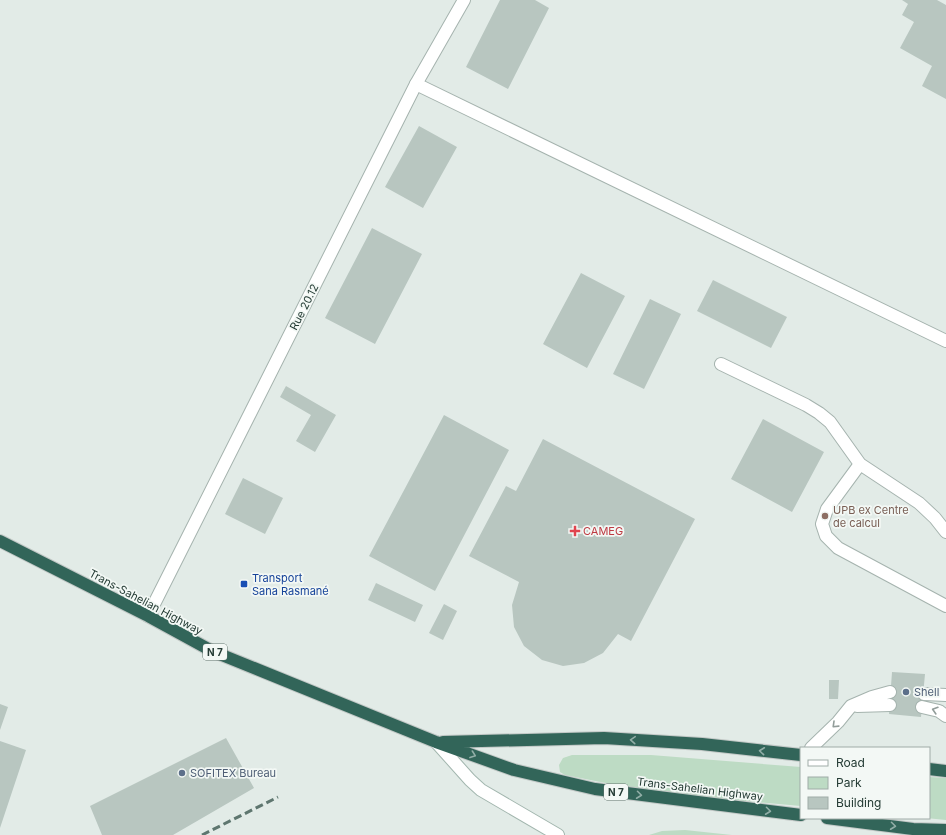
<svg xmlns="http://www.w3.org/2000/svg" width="946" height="835" font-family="Inter,sans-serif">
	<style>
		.green { fill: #bddbc4 }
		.building { fill: #b8c6c0 }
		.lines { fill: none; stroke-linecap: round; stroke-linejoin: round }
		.lane-casing { stroke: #a5b3ae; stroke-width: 14 }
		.street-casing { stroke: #a5b3ae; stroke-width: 14 }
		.secondary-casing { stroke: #a2b6ae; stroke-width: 14 }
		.highway-casing { stroke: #c2c8c6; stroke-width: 14 }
		.lane { stroke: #fff; stroke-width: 12 }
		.street { stroke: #fff; stroke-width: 12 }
		.secondary { stroke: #fff; stroke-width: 12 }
		.highway { stroke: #326559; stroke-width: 12 }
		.rail { stroke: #5e766f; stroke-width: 3; stroke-dasharray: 8 4; stroke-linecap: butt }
		.oneway { stroke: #929d9a }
		.oneway2 { stroke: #92aea7 }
		.education-dot { fill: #8d6e63; stroke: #f3f8f5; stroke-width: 1.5 }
		.health-dot { fill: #e0444e; stroke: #f3f8f5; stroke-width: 1.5 }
		.transit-dot { fill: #1a4fb4; stroke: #f3f8f5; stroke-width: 1.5 }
		.service-dot { fill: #5c6f8a; stroke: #f3f8f5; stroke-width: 1.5 }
		.labels { text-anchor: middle; stroke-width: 3.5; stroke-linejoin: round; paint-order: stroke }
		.shield { fill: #f3f8f5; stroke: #62746e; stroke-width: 1 }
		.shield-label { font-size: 10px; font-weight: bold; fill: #243b34 }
		.street-label { font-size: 11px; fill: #243b34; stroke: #f3f8f5 }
		.education-label { font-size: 11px; fill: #785e54; stroke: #f3f8f5; text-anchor: start }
		.health-label { font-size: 11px; fill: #be3a42; stroke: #f3f8f5; text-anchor: start }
		.transit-label { font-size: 11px; fill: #164399; stroke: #f3f8f5; text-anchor: start }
		.service-label { font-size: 11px; fill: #4e5e75; stroke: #f3f8f5; text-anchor: start }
	</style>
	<rect width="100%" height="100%" fill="#e2ebe7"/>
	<!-- green -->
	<path class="green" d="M572,755H651L801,767V806L732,800L631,788L565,775L560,772L559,765L563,758Z
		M929,777L946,778V820L926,818H929Z
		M685,830L732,835H649L662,831Z"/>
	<!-- building -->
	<path class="building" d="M500,0H535L549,8L508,89L466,67Z
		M902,0H937L946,5V99L922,86L932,66L900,48L914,22L902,15L908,4Z
		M419,126L457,147L423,208L385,187Z
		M372,228L422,254L375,344L325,318Z
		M581,273L625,296L587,368L543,344Z
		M713,280L787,317L771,348L697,311Z
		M650,299L681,314L644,389L613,374Z
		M286,386L336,415L315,452L296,441L311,415L280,397Z
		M444,415L509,450L435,591L369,556Z
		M763,419L824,452L792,512L731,479Z
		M543,439L695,519L631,641L618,634L603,653L584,663L563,666L542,660L524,646L514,627L512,605L519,582L469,556L506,486L516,491Z
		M243,478L283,498L265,534L225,514Z
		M376,583L423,605L415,622L368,600Z
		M444,604L457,611L443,640L429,633Z
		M892,672L925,674L921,717L889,714Z
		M829,680H839L838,699H829Z
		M0,704L8,707L0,730Z
		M226,738L254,788L173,835H102L90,806Z
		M0,741L26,750L0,828Z"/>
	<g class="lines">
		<!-- lane casing -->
		<g class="lane-casing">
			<path id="lane" d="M416,84L946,341
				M721,364L806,405L819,413L830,422L860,464L919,503L935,518L946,532
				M860,464L827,509L822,524L826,536L838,548L946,606
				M924,694L946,695
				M857,706L890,705
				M922,707L939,711L946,716
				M811,748L838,722L851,706L872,697L890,692"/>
		</g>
		<!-- street casing -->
		<g class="street-casing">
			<path id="street" d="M148,616L416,84L464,0"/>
		</g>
		<!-- secondary casing -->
		<g class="secondary-casing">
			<path id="secondary" d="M436,742L470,780L481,790L558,835"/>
		</g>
		<!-- highway casing -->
		<g class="highway-casing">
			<path id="highway" d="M0,541L148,616L212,651L436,742L514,770L595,789L801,815
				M443,742L604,738L702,744L801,755
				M929,769L946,771
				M827,818L913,829L946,830"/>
		</g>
		<!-- lane -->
		<use href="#lane" class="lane"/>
		<!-- street -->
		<use href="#street" class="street"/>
		<!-- secondary -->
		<use href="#secondary" class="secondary"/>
		<!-- highway -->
		<use href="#highway" class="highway"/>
		<!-- rail -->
		<path class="rail" d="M202,835L278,797"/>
	</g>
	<!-- one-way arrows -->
	<defs><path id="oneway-chevron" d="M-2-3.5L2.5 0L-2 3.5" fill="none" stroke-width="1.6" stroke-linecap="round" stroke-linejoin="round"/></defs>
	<g class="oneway">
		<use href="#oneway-chevron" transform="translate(935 710) rotate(-163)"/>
		<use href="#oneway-chevron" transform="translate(835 725) rotate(136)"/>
	</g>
	<g class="oneway2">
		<use href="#oneway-chevron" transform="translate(633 740) rotate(-176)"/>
		<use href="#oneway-chevron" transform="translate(762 751) rotate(-174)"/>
		<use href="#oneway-chevron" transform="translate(473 755) rotate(20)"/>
		<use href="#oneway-chevron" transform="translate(639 795) rotate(7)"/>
		<use href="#oneway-chevron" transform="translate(768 811) rotate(7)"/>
		<use href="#oneway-chevron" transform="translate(893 826) rotate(7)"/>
	</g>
	<!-- markers -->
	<circle class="education-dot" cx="825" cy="516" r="4"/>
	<path class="health-dot" d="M573 525h4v4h4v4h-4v4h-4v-4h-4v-4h4z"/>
	<rect class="transit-dot" x="240" y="580" width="8" height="8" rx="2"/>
	<g class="service-dot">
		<circle cx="906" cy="692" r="4"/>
		<circle cx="182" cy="773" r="4"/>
	</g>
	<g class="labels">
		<!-- shield labels -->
		<g class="shield">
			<rect x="203" y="644" width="24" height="16" rx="3"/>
			<rect x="604" y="784" width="24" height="16" rx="3"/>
		</g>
		<g class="shield-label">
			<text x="215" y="656">N 7</text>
			<text x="616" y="796">N 7</text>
		</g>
		<!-- street labels -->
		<g class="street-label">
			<text transform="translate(304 307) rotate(-63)" y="4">Rue 20.12</text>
			<text transform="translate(146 602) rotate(28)" y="4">Trans-Sahelian Highway</text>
			<text transform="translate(700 789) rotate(7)" y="4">Trans-Sahelian Highway</text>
		</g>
		<!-- education labels -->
		<g class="education-label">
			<text x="833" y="514">UPB ex Centre<tspan x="833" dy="13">de calcul</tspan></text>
		</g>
		<!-- health labels -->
		<g class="health-label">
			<text x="583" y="535">CAMEG</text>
		</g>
		<!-- transit labels -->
		<g class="transit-label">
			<text x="252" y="582">Transport<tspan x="252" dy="13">Sana Rasmané</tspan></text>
		</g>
		<!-- service labels -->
		<g class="service-label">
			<text x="914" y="696">Shell</text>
			<text x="190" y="777">SOFITEX Bureau</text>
		</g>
	</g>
	<!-- legend -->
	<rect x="800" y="747" width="130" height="72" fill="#f3f8f5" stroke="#a0aca8"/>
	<rect x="808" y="760" width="20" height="6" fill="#ffffff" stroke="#a0aca8"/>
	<text x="836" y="767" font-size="12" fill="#243b34">Road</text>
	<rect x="808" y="777" width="20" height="12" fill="#bddbc4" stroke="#a0aca8"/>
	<text x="836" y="787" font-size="12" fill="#243b34">Park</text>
	<rect x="808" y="797" width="20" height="12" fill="#b8c6c0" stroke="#a0aca8"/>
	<text x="836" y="807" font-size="12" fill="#243b34">Building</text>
</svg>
